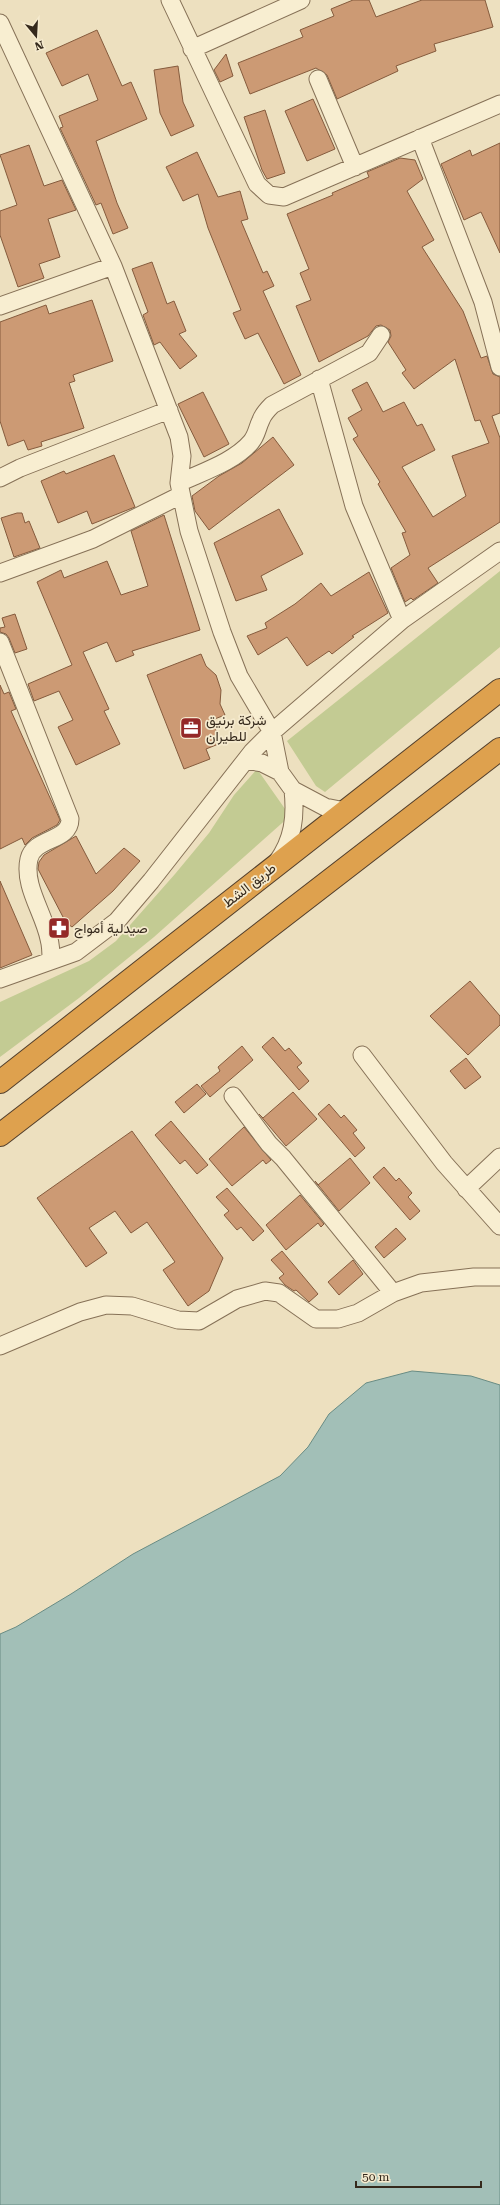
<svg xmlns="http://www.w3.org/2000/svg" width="500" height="2205" font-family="'Roboto Serif',Vazirmatn,serif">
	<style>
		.green { fill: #c3cb93 }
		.water { fill: #a2bfb7; stroke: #698c84 }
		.building { fill: #cc9a74; stroke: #855b3d }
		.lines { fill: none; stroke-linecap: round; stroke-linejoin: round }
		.minor-casing { stroke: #867157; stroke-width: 19 }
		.highway-casing { stroke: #533f2c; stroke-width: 24 }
		.minor { stroke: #f8eed1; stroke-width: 17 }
		.highway { stroke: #dea14e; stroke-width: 22 }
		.labels { text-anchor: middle; stroke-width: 3.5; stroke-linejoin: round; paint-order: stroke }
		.poi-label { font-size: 14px; fill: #35291c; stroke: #f5eace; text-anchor: start }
		.street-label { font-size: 14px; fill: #35291c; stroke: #f5eace }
	</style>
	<rect width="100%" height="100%" fill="#ede0bf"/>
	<!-- green -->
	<path class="green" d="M500,571V647L325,792L316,786L287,741Z
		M257,769L290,816L154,937L79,998L0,1057V1002L89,961L116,941L175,874L209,833L234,795Z"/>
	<!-- water -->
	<path class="water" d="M412,1371L471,1376L500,1385V2205H0V1634L16,1627L71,1594L133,1554L280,1476L308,1447L329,1414L366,1383Z"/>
	<!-- building -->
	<path class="building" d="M353,0H369L376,17L422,0H485L493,27L434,44L436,51L396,66L398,71L337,99L327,75L316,68L250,94L238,63L303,37L300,30L334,16L331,9Z
		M97,30L122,86L131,82L147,119L96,141L117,203L128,228L113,234L101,203L96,205L60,128L63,127L59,116L98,100L88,74L62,86L46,53Z
		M226,54L233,76L220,82L214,70Z
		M178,66L183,102L194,126L171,136L160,113L154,70Z
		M313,99L335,149L307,161L285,111Z
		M265,110L285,173L267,179L262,170L244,117Z
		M500,143V253L481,212L464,220L441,164L470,150L472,156Z
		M29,145L44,186L62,180L76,210L48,219L60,257L39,264L44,278L18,287L0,235V211L17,205L0,155Z
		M197,152L218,197L240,191L248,219L241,221L263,273L267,271L274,286L263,291L301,375L284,384L258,333L245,339L233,313L241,310L208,228L198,194L183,201L166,167Z
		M400,158L415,160L423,179L407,191L434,240L422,247L463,311L481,358L487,356L493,374L500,377V413L492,416L500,438V522L428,568L438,583L413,600L411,598L405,602L391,568L410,555L402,533L406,532L378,484L380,482L353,439L358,436L348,418L362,410L352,390L367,382L383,412L404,402L417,426L422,424L435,450L402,467L433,517L466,496L452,456L489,443L480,420L475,421L455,359L414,389L402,373L406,370L388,342L391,336L390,330L381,325L376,326L368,336L319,362L296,306L311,300L300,273L309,269L287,214L333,195L332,193L369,177L367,172Z
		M152,262L167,304L174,301L186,331L179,334L197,356L180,369L160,342L154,345L143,315L148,312L132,269Z
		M92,300L113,361L73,375L75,381L69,383L84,428L41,442L42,446L28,450L24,440L8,446L0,421V322L46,305L49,314Z
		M203,392L229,444L204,457L178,404Z
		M273,437L294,465L209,530L195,511L192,496L219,476L242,463Z
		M114,455L135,507L92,524L87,511L58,523L41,481L64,471L66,474Z
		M279,509L303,554L261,576L267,590L236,601L214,543Z
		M17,513H22L25,523L29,521L40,548L14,557L1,518Z
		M164,515L200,630L132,651L134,655L116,662L107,642L83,652L109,709L104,711L120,744L76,765L58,727L73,720L59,691L34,701L28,684L72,665L37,582L61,570L64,578L107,561L121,595L148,586L131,531Z
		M369,572L388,613L352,636L354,637L332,654L329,651L307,666L287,637L258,655L247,636L267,628L265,623L295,604L321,583L331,596Z
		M15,614L27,649L15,653L9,638L6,634L0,632V628L5,627L2,618Z
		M201,654L206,666L216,675L221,690L220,704L225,715L212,720L221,743L206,749L210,759L184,769L147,675Z
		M0,685L4,694L9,692L16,709L11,711L60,820L57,825L32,838L25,845L22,838L0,849Z
		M76,836L96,874L124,848L140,861L113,891L72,927L61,919L63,917L38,869L39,862L44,855Z
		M0,881L32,955L0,968Z
		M470,981L500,1016V1025L468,1055L430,1016Z
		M273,1037L285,1051L289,1048L302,1063L297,1067L309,1081L299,1090L262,1047Z
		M242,1046L253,1060L210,1097L201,1086L220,1071L218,1067Z
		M466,1058L481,1077L465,1089L450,1071Z
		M197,1084L206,1094L184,1113L175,1102Z
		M293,1092L317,1119L286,1146L259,1114L263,1118Z
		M329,1104L341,1118L344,1115L357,1130L353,1133L365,1148L355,1157L318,1114Z
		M171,1121L208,1165L197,1174L185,1160L180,1164L155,1135Z
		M244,1127L271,1160L266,1164L263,1160L232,1186L209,1159Z
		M132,1131L223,1258L209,1291L188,1306L163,1270L175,1262L147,1222L131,1233L115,1211L89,1228L107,1253L86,1267L37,1198Z
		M350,1158L370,1183L339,1211L315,1181L318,1185Z
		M384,1167L396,1181L399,1178L412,1193L408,1197L420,1211L410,1220L373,1177Z
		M227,1188L264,1231L253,1241L241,1227L237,1230L224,1215L229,1211L216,1197Z
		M300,1195L324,1224L321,1227L318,1223L286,1250L266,1225Z
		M396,1228L406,1239L384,1258L375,1247Z
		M282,1251L318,1294L309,1302L296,1290L294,1291L285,1285L279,1278L284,1274L271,1260Z
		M353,1260L363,1274L339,1295L328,1282Z"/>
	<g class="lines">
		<!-- minor casing -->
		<g class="minor-casing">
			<path id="minor" d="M170,0L257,184L269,195L284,197L500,104
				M0,23L113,266L179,437L182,456L179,483L189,531L222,632L239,676L272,732L280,772L293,790L325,807L345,811
				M192,49L301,0
				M318,79L355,167
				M420,138L483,302L500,367
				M0,306L113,266
				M319,379L354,506L402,620
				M0,478L20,468L169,410
				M179,483C202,472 234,462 251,442C257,435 257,428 261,420C263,414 268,409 272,405L369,353L381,335
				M0,573L93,539L181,495
				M0,642L70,819C70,842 34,837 29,859C23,886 44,913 49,939C51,946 51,953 51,960
				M246,760L262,763L280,772
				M277,862C293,840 296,817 293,790
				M0,979L76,952L117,921L151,881L252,752L272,732L402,620L500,551
				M362,1055L444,1163L500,1226
				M233,1096L269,1144L283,1158L393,1293
				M466,1189L500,1157
				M0,1346L80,1312L106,1305L132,1306L178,1320L199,1321L237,1299L265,1291L279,1293L316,1319H338L358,1313L393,1293L421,1283L474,1277H500"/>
		</g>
		<!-- highway casing -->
		<g class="highway-casing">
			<path id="highway" d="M0,1082L500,690
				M0,1135L500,749"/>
		</g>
		<!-- minor -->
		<use href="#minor" class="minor"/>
		<!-- highway -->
		<use href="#highway" class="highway"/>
	</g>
	<!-- icons -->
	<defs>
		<g id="office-square" transform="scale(1.15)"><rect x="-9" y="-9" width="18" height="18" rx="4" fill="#942928" stroke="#f5eace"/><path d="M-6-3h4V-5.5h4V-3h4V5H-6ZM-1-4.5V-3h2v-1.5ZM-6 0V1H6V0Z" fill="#fff"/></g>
		<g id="pharmacy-square" transform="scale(1.15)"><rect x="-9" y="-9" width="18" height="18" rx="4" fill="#942928" stroke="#f5eace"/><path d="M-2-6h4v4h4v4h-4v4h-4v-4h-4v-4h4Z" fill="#fff"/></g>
	</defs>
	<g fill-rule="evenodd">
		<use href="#office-square" x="191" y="728"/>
		<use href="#pharmacy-square" x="59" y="928"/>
	</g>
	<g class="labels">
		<!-- poi labels -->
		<g class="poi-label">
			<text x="206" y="725">شركة برنيق<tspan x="206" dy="16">للطيران</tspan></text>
			<text x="74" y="933">صيدلية أمواج</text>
		</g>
		<!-- street labels -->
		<g class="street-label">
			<text transform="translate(249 885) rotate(-38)" y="5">طريق الشط</text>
		</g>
	</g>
	<!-- north arrow -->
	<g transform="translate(36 36) rotate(162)" stroke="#f5eace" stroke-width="3" paint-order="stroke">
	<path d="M0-3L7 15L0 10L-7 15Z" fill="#35291c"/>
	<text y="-6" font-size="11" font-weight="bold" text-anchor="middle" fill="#35291c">N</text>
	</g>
	<!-- scale -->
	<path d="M356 2181v6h125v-6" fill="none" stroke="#35291c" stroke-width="2"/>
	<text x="362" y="2181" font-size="12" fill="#35291c" stroke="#f5eace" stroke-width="3" paint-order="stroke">50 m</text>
</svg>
